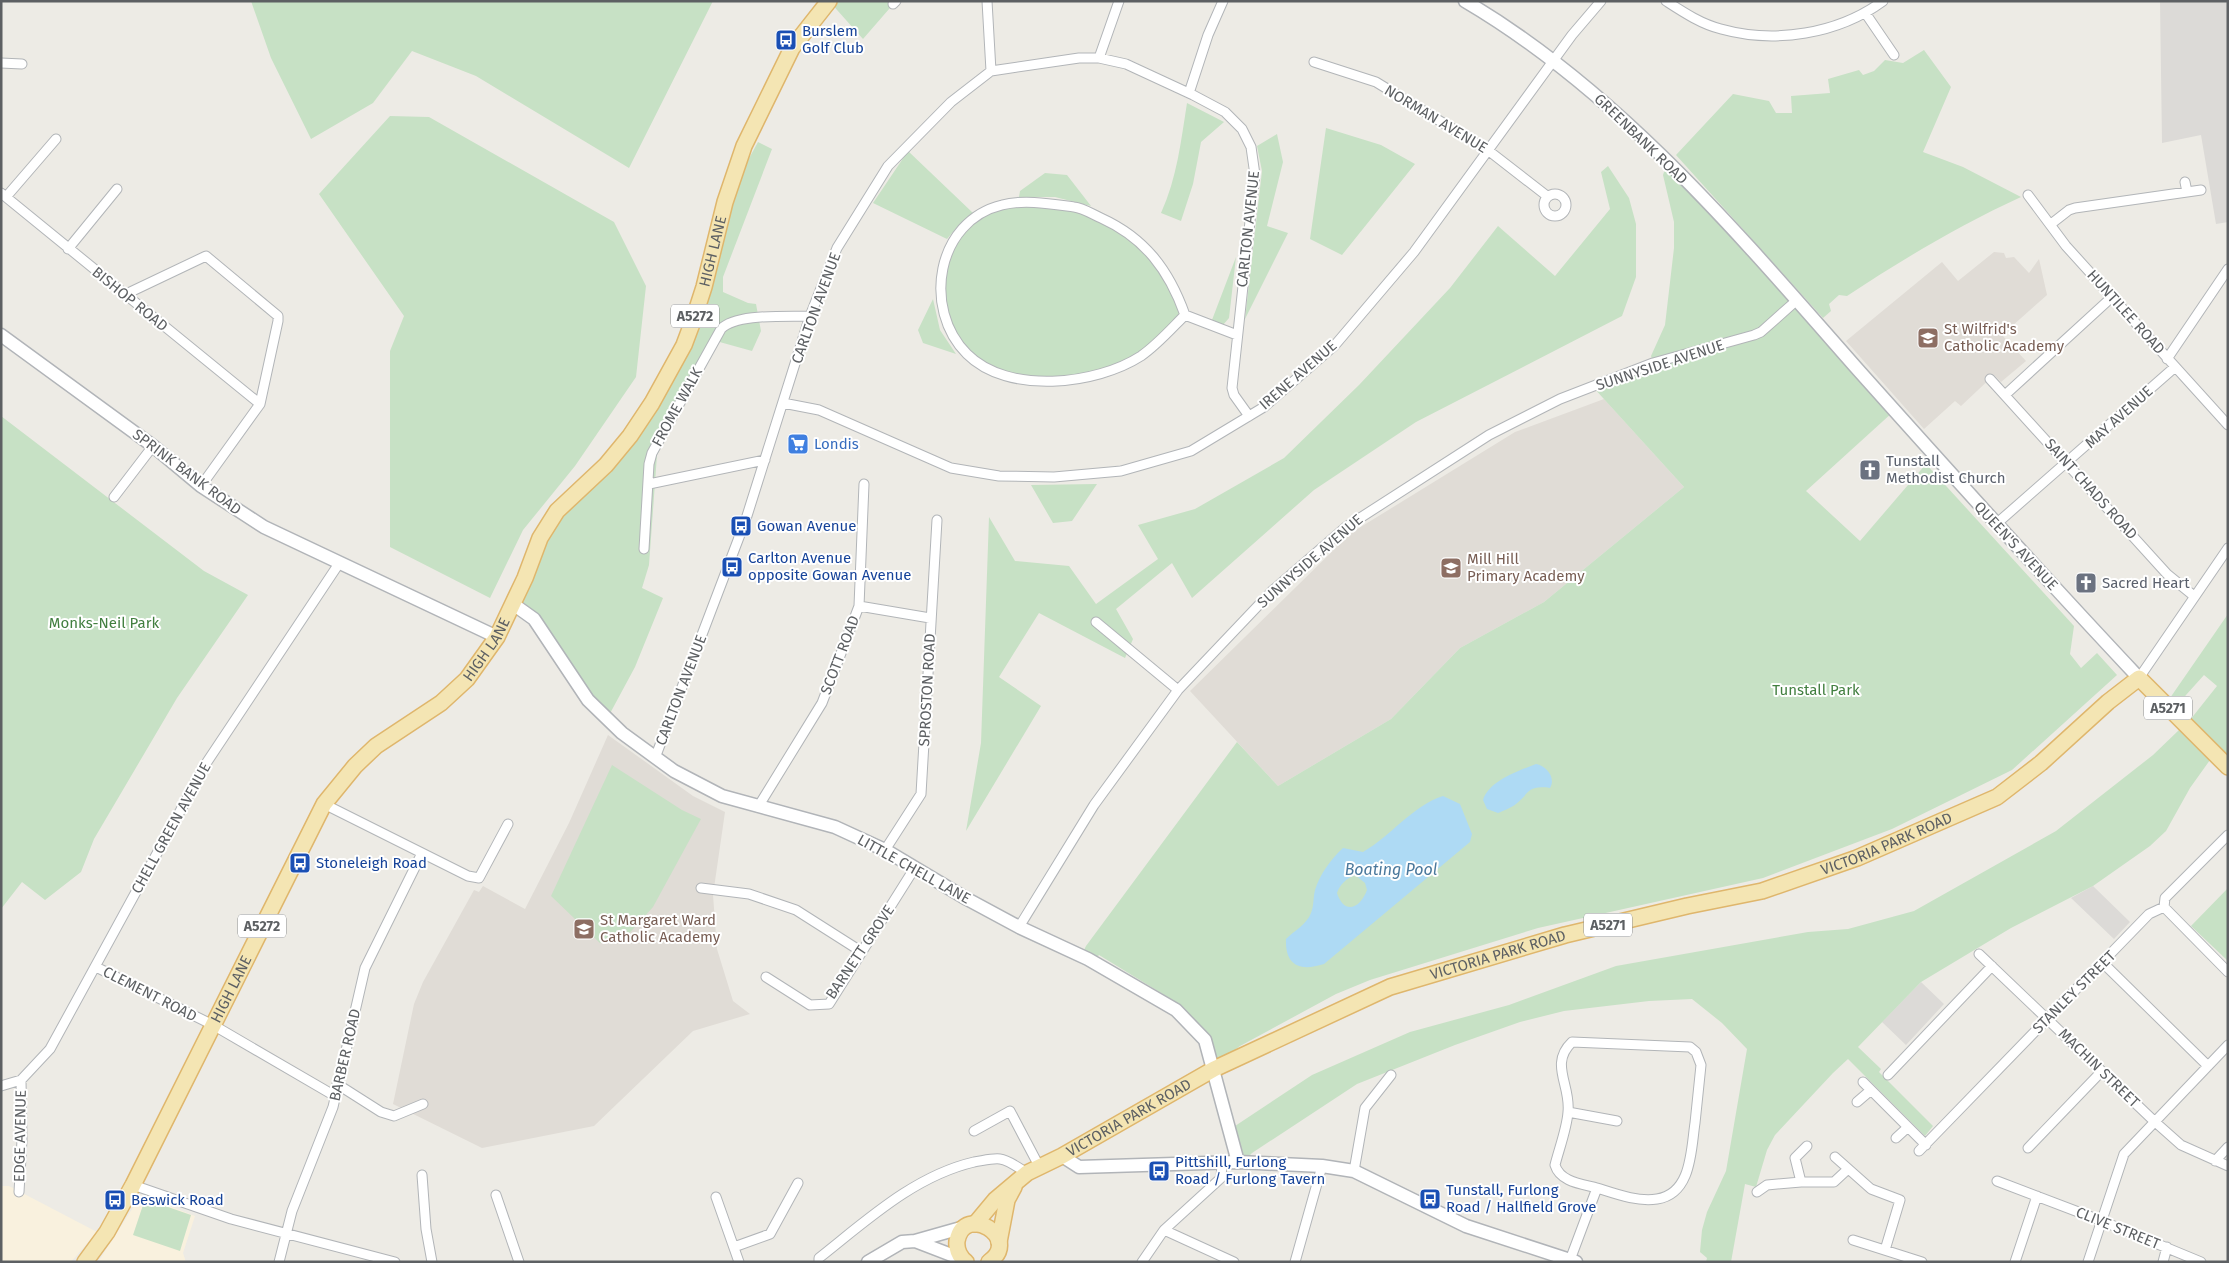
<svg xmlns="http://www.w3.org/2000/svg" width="2229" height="1263" font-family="'Fira Sans',sans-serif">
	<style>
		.commercial { fill: #f9f1de }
		.industrial { fill: #dcdad7 }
		.education { fill: #e0dcd6 }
		.green { fill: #c7e1c5 }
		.water { fill: #aedaf4; fill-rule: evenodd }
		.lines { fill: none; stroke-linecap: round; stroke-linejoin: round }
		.street-casing { stroke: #b2b5b8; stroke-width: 11 }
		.secondary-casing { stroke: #b1b4b8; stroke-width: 15 }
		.primary-casing { stroke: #dfb66c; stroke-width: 18 }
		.street { stroke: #fff; stroke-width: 9 }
		.secondary { stroke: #fff; stroke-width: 12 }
		.primary { stroke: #f4e5b3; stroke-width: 15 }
		.labels { text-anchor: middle; stroke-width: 4; stroke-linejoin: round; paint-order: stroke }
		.shield { fill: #fff; stroke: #8e9092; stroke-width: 1 }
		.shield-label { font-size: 14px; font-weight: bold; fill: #5d6063 }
		.transit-label { font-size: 15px; fill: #164399; stroke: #fff; text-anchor: start }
		.street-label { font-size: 15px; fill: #5d6063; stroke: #fff }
		.education-label { font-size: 15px; fill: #785e54; stroke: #fff; text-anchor: start }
		.shop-label { font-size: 15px; fill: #366cbe; stroke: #fff; text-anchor: start }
		.worship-label { font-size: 15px; fill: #5b616d; stroke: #fff; text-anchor: start }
		.park-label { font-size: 15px; fill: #427f40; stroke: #fff }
		.water-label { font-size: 16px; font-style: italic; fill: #4a789c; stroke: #fff }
	</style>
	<rect width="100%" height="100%" fill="#edebe5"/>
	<!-- commercial -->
	<path class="commercial" d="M1,1186H9L97,1232L71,1262H1Z
		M141,1195L195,1216L183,1253L186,1262H98Z"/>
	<!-- industrial -->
	<path class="industrial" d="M2160,1H2228V222L2216,224L2201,135L2162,143Z
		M2093,886L2130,922L2114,939L2071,898Z
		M1921,982L1944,1004L1906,1045L1882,1022Z"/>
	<!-- education -->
	<path class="education" d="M1994,252L2004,253L2006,258L2014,257L2029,273L2039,259L2047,295L2002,335L2026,361L2001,382L1994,375L1961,406L1955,401L1924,429L1846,341L1942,262L1958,281Z
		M1604,399L1684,487L1544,602L1460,648L1391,719L1278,786L1190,691L1351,533L1515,432Z
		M608,735L693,796L725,812L713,895L717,949L733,1001L750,1014L693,1031L594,1126L482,1148L393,1104L414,1004L423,982L474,890L479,892L483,886L525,909L569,823Z"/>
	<!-- green -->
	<path class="green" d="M251,1H713L629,168L476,76L412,51L373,103L311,139L271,58Z
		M829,1H896L863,39Z
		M1924,50L1951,87L1923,152L1963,167L2021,197C1960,225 1903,259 1847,296L1839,295L1829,304L1831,311L1823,318L1676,155L1733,94L1769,101L1776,113H1792L1791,96L1830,93L1828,79L1859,70L1863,75L1874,71L1885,60L1903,63Z
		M1187,103L1224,122L1201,142L1193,184L1181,221L1161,213C1177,178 1181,141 1187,103Z
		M390,116L429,117L614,222L646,286L636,377L575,466L523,530L490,598L390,547V351L404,316L319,194Z
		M1326,128L1381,145L1415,164L1342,255L1310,239Z
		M1277,134L1283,162L1267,226L1288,233L1245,319L1262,171L1257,146Z
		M758,142L772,149L723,277V292L748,303L756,304L761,331L752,351L716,341L657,455L649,565L642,588L663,598L635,667L607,719L556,654L513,604L540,538L606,465L684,345L725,202Z
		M908,151L973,213L957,227L947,239L873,203Z
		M1667,163L1893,412L1806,491L1860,541L1926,464L2074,626L2070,654L2081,668L2097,653L2117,675L2012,770L1892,829L1763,878L1538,928L1370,980L1336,994L1240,1046L1220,1061L1217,1058L1210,1037L1179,1004L1099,955L1093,962L1081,956L1086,946L1237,742L1278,786L1391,719L1460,648L1544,602L1684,487L1593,387L1653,363L1651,356L1665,325L1674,248V222L1663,175Z
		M1608,166L1629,198L1636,224V277L1622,316L1416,422L1314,490L1192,598L1172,563L1116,609L1133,639L1125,658L1039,613L999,677L1041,706L966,831L981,743L989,517L1015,561L1069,566L1096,604L1158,559L1138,525L1195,509L1284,458L1359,385L1450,288L1498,226L1555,276L1610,209L1601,172Z
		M1045,173L1067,175L1091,206L1055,197H1019L1020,191Z
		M1003,204L1082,209L1146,247L1185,315L1142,355L1102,374L1037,381L979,364L948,327L941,277L962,230Z
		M1236,257L1229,318L1223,325L1212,320Z
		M933,299L940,330L956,354L923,343L918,330Z
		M1,416L204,571L248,595L177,698L94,839L81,872L45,900L22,882L1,909Z
		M1097,484L1072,521L1053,523L1031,485Z
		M2228,614V755L2190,720L2217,686L2204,675L2177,705L2170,698Z
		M2179,730L2210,760L2190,788L2166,831L2150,846L2093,886L2011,928L1921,982L1858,1047L1881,1069L1879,1072L1933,1126L1925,1136L1848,1059L1833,1073L1775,1135L1767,1150L1756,1187L1745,1184L1731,1262H1706L1707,1258L1700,1252L1702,1230L1707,1212L1726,1171L1747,1049L1722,1023L1692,999L1649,1001L1564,1011L1520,1022L1455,1045L1357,1084L1252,1153L1243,1162L1229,1130L1312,1075L1410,1032L1509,1005L1616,966L1808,932L1848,929L1914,911L2056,831L2153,755Z
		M612,765L682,810L701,819L653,907L625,938L600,943L551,896Z
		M2228,888V961L2191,926Z
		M145,1199L191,1215L180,1251L133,1235Z"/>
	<!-- water -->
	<path class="water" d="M1536,764C1547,766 1556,778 1550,788C1527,785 1530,793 1516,804C1511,808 1503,811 1498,813L1487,809L1483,800C1489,781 1518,771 1536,764Z
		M1443,796L1460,804L1472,834L1470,842L1324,964C1299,972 1285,965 1286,939C1294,931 1307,924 1311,913C1314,906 1313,898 1315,890C1320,874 1331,859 1343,848L1363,852C1391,836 1412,806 1443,796ZM1355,875L1365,883L1367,890C1360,909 1344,915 1337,893C1340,884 1346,879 1355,875Z"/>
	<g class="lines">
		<!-- street casing -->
		<g class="street-casing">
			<path id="street" d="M987,1L991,71
				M1666,1C1683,12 1701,24 1721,29C1775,44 1838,34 1883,1
				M893,4L896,1
				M1866,14L1894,55
				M1099,58L1119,1
				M1314,62L1376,82L1489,151L1547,196
				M1,63L22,64
				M1189,93L1208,35L1223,1
				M2185,182L2187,192
				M1,193L260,404
				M1544 205a11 11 0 1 1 22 0a11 11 0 1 1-22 0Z
				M2028,195L2066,246L2228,425
				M6,197L56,139
				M2051,224L2069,210L2075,208L2201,190
				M68,249L117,189
				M124,295L206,256L278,316V321L260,404L201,486
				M1185,315C1169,270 1145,238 1101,218C1092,214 1083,208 1074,207C1052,204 1024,199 1002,205C936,221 922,309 967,354C1008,395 1096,385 1141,356C1157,345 1171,329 1185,315L1237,335
				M2167,359L2228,269
				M1990,379L2167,574L2194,596
				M2005,395L2112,297
				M783,403L819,410L951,468L999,476L1054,477L1121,471L1191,451L1264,407L1335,345L1414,252L1572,35L1601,1
				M649,484L765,460
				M114,497L153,446
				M1995,525L2175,367
				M644,549L649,464L652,453L721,329C736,313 788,317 810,316
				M859,606L930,618
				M1096,622L1178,690
				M2139,678L2228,548
				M655,758L746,519L810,316L837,248L888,166L951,102L991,71L1079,58H1099L1126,64L1193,95L1225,112L1242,129L1251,147L1255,175L1232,388L1234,395L1249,416
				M324,804L468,876L479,878L508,824
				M758,807L822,703L859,606L864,484
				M885,850L921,794L937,520
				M701,888L749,894L796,910L862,952
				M2164,907L2165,898L2228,835
				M2164,907L2228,972
				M1019,927L1094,805L1178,690L1272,591L1346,527L1489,435L1560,399L1653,363L1754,335L1761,332L1797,300
				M1979,954L2154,1121L2181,1145L2228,1166
				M2103,963L2208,1066
				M96,967L213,1025L335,1096
				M766,977L810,1005L829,1004L914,869
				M1888,1075L1992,966
				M1863,1082L1926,1145
				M337,1084L381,1112L394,1116L423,1104
				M1,1086L21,1080L50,1049L207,762L340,562
				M1857,1102L1871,1090
				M1568,1112L1617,1121
				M974,1131L1010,1111L1039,1166
				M1896,1138L1908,1127
				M1807,1146L1795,1158L1801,1182H1834L1848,1169
				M2028,1148L2102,1071
				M1919,1151L2149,914L2164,907
				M1835,1157L1871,1189L1900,1200L1885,1250
				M2215,1161L2228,1147
				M1222,1163L1221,1178L1164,1230L1234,1262
				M1354,1171L1365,1108L1391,1075
				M422,1175L426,1229L432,1262
				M1997,1181L2102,1221L2201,1262
				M133,1185L231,1219L395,1262
				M19,1192L22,1140L21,1080
				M1757,1192L1767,1185L1801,1182
				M496,1195L519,1262
				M716,1197L739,1262
				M1853,1240L1922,1262
				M734,1247L770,1234L798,1183
				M1570,1260L1597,1188C1616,1194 1637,1202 1657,1199C1692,1194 1691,1149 1695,1123C1697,1103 1699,1084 1701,1065L1696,1052L1690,1047L1572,1042C1549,1064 1571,1085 1568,1112C1567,1128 1559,1149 1555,1165C1560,1182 1582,1184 1597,1188
				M279,1262L292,1211L333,1107L365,968L422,853
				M819,1262V1258C866,1221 914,1176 974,1162C982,1161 992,1158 1000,1159C1009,1160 1020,1169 1027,1173
				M1142,1262L1164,1230
				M1295,1262L1322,1166
				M2015,1262L2037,1196
				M2088,1262L2124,1154L2228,1045
				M2163,1262L2167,1247"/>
		</g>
		<!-- secondary casing -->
		<g class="secondary-casing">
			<path id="secondary" d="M1465,1C1620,92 1742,238 1860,372C1952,475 2044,577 2139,678
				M1,335L153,446L201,486L264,527L497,637
				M513,604L534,619L588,700L622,733L674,771L722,796L835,827L885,850L967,899L1019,927L1088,959L1176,1010L1205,1040L1238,1162
				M1062,1156L1079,1167L1238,1162L1322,1166L1354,1171L1466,1226L1576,1262
				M915,1241L962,1259
				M868,1262L902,1242L915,1241L968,1226"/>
		</g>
		<!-- primary casing -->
		<g class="primary-casing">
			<g id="primary">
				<path id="s1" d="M975,1224L995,1200L1027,1173L1062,1156L1214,1069L1390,987L1565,935L1687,906L1762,891L1857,858L1997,797L2041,763L2108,702L2139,678L2228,767"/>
				<path d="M999,1242L1007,1200L1014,1187"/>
				<path id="s2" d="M85,1262L107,1232L133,1185L324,804L355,766L376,746L441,703L467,679L497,637L525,578L540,538L557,511L606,465L630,436L652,403L684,345L693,321L704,287L725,202L744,146L792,48L829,1"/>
				<path d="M966,1262C960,1257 956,1250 957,1241C964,1202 1023,1238 989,1262"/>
			</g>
		</g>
		<!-- street -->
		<use href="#street" class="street"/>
		<!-- secondary -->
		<use href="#secondary" class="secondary"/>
		<!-- primary -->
		<use href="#primary" class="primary"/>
	</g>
	<!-- icons -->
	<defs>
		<g id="bus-square" transform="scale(1.125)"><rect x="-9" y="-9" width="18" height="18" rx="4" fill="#1a4fb4" stroke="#fff"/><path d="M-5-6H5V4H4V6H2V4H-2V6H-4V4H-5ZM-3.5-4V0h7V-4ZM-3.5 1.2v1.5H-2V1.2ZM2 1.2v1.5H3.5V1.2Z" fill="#fff"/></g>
		<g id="school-square" transform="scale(1.125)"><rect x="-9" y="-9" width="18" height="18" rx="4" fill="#8d6e63" stroke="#fff"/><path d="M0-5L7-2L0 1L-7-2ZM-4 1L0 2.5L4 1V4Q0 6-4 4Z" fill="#fff"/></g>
		<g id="supermarket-square" transform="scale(1.125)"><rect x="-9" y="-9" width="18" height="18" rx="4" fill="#3f7fe0" stroke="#fff"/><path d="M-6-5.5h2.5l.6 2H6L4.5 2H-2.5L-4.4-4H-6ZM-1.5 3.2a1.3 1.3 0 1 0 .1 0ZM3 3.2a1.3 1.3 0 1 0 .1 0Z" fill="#fff"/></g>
		<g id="church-square" transform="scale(1.125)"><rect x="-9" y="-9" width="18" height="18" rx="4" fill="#6b7280" stroke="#fff"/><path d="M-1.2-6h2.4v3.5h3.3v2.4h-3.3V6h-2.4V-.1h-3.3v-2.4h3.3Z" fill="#fff"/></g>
	</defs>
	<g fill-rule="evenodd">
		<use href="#bus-square" x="786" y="40"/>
		<use href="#school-square" x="1928" y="338"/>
		<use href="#supermarket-square" x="798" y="444"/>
		<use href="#church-square" x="1870" y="470"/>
		<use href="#bus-square" x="741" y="526"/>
		<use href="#bus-square" x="732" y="567"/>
		<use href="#school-square" x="1451" y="568"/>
		<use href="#church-square" x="2086" y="583"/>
		<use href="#bus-square" x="300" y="863"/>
		<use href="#school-square" x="584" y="929"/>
		<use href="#bus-square" x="1159" y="1171"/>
		<use href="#bus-square" x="1430" y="1199"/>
		<use href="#bus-square" x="115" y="1200"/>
	</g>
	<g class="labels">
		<!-- shield labels -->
		<g class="shield">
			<rect x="671" y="304.5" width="48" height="23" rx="4"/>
			<rect x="2144" y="696.5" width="48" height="23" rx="4"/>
			<rect x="1584" y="913.5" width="48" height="23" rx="4"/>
			<rect x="238" y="914.5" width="48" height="23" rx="4"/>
		</g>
		<g class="shield-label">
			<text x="695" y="321">A5272</text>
			<text x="2168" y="713">A5271</text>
			<text x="1608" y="930">A5271</text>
			<text x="262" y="931">A5272</text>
		</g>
		<!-- transit labels -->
		<g class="transit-label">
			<text x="802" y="36">Burslem<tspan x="802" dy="17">Golf Club</tspan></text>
			<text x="757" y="531">Gowan Avenue</text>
			<text x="748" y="563">Carlton Avenue<tspan x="748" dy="17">opposite Gowan Avenue</tspan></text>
			<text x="316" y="868">Stoneleigh Road</text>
			<text x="1175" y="1167">Pittshill, Furlong<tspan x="1175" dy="17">Road / Furlong Tavern</tspan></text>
			<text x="1446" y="1195">Tunstall, Furlong<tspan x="1446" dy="17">Road / Hallfield Grove</tspan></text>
			<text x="131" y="1205">Beswick Road</text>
		</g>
		<!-- street labels -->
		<g class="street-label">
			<text transform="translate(1436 119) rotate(31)" y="5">NORMAN AVENUE</text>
			<text transform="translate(1641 139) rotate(44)" y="5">GREENBANK ROAD</text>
			<text transform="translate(1248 229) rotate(-84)" y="5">CARLTON AVENUE</text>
			<text dy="5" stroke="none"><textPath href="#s2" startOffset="1209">HIGH LANE</textPath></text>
			<text transform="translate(130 299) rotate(39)" y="5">BISHOP ROAD</text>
			<text transform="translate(816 308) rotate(-70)" y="5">CARLTON AVENUE</text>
			<text transform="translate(2126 312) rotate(48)" y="5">HUNTILEE ROAD</text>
			<text transform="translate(1660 365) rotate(-18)" y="5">SUNNYSIDE AVENUE</text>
			<text transform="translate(1298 375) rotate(-41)" y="5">IRENE AVENUE</text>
			<text transform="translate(677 407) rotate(-61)" y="5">FROME WALK</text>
			<text transform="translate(2119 417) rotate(-42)" y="5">MAY AVENUE</text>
			<text transform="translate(187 472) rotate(37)" y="5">SPRINK BANK ROAD</text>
			<text transform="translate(2091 489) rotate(48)" y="5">SAINT CHADS ROAD</text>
			<text transform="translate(2016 546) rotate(47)" y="5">QUEEN'S AVENUE</text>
			<text transform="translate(1310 561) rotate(-41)" y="5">SUNNYSIDE AVENUE</text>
			<text dy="5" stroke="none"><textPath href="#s2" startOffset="744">HIGH LANE</textPath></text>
			<text transform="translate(840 655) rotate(-69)" y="5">SCOTT ROAD</text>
			<text transform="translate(681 690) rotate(-69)" y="5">CARLTON AVENUE</text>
			<text transform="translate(927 690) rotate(-87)" y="5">SPROSTON ROAD</text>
			<text transform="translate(171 828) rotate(-61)" y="5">CHELL GREEN AVENUE</text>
			<text dy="5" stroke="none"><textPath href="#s1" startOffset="999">VICTORIA PARK ROAD</textPath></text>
			<text transform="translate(914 869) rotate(29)" y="5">LITTLE CHELL LANE</text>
			<text transform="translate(860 952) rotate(-56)" y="5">BARNETT GROVE</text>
			<text dy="5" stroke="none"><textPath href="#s1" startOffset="594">VICTORIA PARK ROAD</textPath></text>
			<text dy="5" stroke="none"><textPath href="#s2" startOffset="310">HIGH LANE</textPath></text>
			<text transform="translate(2074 992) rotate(-45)" y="5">STANLEY STREET</text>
			<text transform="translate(150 994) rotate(27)" y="5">CLEMENT ROAD</text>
			<text transform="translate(345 1055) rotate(-77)" y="5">BARBER ROAD</text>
			<text transform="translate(2099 1068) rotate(44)" y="5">MACHIN STREET</text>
			<text dy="5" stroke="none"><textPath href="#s1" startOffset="189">VICTORIA PARK ROAD</textPath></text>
			<text transform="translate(20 1136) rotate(-89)" y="5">EDGE AVENUE</text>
			<text transform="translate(2118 1228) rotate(22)" y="5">CLIVE STREET</text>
		</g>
		<!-- education labels -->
		<g class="education-label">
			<text x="1944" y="334">St Wilfrid's<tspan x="1944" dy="17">Catholic Academy</tspan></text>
			<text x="1467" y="564">Mill Hill<tspan x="1467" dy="17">Primary Academy</tspan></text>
			<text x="600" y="925">St Margaret Ward<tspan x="600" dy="17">Catholic Academy</tspan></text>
		</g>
		<!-- shop labels -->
		<g class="shop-label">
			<text x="814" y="449">Londis</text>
		</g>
		<!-- worship labels -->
		<g class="worship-label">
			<text x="1886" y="466">Tunstall<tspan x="1886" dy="17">Methodist Church</tspan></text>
			<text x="2102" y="588">Sacred Heart</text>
		</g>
		<!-- park labels -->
		<g class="park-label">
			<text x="104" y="628">Monks-Neil Park</text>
			<text x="1816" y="695">Tunstall Park</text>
		</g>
		<!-- water labels -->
		<g class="water-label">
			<text x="1391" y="875">Boating Pool</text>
		</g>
	</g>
	<!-- border -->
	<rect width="2229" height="1263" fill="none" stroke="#5d6063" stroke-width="5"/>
</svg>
